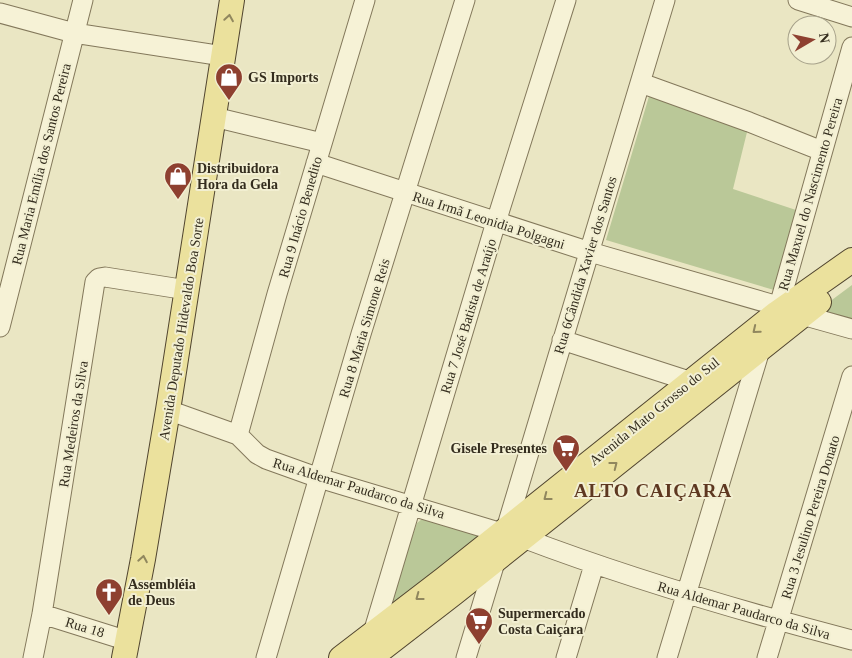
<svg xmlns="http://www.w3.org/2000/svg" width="852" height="658" font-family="Georgia,serif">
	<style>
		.green { fill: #bac898 }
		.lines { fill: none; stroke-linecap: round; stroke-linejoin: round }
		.minor-casing { stroke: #83785b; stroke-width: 21 }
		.major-casing { stroke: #51452f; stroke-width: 26 }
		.minor { stroke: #f6f2d6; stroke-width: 19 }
		.major { stroke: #ebe19d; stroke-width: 24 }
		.oneway { stroke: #90875e }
		.labels { text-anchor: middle; stroke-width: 4; stroke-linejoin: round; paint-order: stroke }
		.poi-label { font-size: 14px; font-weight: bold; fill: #342d1e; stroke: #f2efd2; text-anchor: start }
		.street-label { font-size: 14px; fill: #342d1e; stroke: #f2efd2 }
		.district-label { font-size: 19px; font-weight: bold; letter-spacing: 1px; fill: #5e3821; stroke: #f2efd2 }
	</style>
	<rect width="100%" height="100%" fill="#eae6c3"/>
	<!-- green -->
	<path class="green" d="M650,93L749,124L733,189L796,210L774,290L606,240Z
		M852,285V321L817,311Z
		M422,519L480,536L386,613L417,523Z"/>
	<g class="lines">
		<!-- minor casing -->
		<g class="minor-casing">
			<path id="minor" d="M798,0L852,17
				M0,13L74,33L223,56
				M641,83L749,122L822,151
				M214,117L322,143
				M316,163L590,252L778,306
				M777,313L852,47
				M802,315L852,329
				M0,327L83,0
				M562,340L692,382
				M168,410L238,435L257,454L266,459L319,478L502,533
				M238,435L277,294L365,0
				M506,529L665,0
				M523,538C631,579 740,611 852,640
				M42,614L128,641
				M373,633L496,222L566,0
				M33,658L42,614L95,282L99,278L105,277L187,290
				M266,658L361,334L465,0
				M466,658L496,559
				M566,658L594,565
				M667,658L760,350
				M767,658L852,376"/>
		</g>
		<!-- major casing -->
		<g class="major-casing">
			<path id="major" d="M124,658L143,559L168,410L232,0
				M341,658L444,579L777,313L852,260
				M370,658L454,593L819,302"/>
		</g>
		<!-- minor -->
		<use href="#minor" class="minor"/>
		<!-- major -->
		<use href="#major" class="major"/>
	</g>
	<!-- one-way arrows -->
	<defs><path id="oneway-chevron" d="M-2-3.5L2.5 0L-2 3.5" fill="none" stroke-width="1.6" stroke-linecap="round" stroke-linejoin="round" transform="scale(1.25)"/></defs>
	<g class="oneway">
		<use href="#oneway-chevron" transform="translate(229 18) rotate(-81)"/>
		<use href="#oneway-chevron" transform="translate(756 330) rotate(141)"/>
		<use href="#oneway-chevron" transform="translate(614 465) rotate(-38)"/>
		<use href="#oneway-chevron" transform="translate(547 497) rotate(142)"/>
		<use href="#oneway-chevron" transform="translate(143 559) rotate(-80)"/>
		<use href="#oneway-chevron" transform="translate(419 597) rotate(143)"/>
	</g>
	<!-- icons -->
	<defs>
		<g id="shop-pin" transform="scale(1.4375)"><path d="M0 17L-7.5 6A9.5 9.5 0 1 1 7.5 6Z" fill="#8e4030" stroke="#f2efd2"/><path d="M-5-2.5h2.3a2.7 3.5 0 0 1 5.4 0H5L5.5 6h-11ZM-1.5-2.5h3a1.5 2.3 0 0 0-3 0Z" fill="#fff"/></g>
		<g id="supermarket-pin" transform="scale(1.4375)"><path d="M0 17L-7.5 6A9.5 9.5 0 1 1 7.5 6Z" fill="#8e4030" stroke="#f2efd2"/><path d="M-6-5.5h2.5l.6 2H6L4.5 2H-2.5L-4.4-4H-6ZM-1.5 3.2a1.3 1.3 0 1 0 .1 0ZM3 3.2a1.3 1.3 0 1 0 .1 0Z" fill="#fff"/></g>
		<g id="church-pin" transform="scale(1.4375)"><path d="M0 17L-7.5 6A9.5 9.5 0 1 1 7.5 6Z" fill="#8e4030" stroke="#f2efd2"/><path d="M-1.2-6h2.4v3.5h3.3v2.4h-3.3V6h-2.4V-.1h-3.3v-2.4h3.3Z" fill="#fff"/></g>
	</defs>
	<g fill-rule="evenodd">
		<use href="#shop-pin" x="229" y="77"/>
		<use href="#shop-pin" x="178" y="176"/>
		<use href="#supermarket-pin" x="566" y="448"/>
		<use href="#church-pin" x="109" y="592"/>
		<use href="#supermarket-pin" x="479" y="621"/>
	</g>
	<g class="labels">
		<!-- poi labels -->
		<g class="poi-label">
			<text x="248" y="82">GS Imports</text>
			<text x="197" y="173">Distribuidora<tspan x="197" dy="16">Hora da Gela</tspan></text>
			<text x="547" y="453" text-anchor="end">Gisele Presentes</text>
			<text x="128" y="589">Assembléia<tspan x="128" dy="16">de Deus</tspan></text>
			<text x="498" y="618">Supermercado<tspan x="498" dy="16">Costa Caiçara</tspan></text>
		</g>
		<!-- street labels -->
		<g class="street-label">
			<text transform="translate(41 164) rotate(-76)" y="5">Rua Maria Emília dos Santos Pereira</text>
			<text transform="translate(810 194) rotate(-74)" y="5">Rua Maxuel do Nascimento Pereira</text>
			<text transform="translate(300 217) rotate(-74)" y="5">Rua 9 Inácio Benedito</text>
			<text transform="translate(489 220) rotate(18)" y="5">Rua Irmã Leonidia Polgagni</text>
			<text transform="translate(585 265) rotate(-73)" y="5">Rua 6Cândida Xavier dos Santos</text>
			<text transform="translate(468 316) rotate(-73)" y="5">Rua 7 José Batista de Araújo</text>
			<text transform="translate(364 328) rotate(-73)" y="5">Rua 8 Maria Simone Reis</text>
			<text transform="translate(181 329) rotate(-81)" y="5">Avenida Deputado Hidevaldo Boa Sorte</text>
			<text transform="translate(654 411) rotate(-39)" y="5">Avenida Mato Grosso do Sul</text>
			<text transform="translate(73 424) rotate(-81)" y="5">Rua Medeiros da Silva</text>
			<text transform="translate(359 488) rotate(17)" y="5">Rua Aldemar Paudarco da Silva</text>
			<text transform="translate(810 517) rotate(-73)" y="5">Rua 3 Jesulino Pereira Donato</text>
			<text transform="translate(744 610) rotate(16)" y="5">Rua Aldemar Paudarco da Silva</text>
			<text transform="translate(85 627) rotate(17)" y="5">Rua 18</text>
		</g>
		<!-- district labels -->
		<g class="district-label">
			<text x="653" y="497">ALTO CAIÇARA</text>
		</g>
	</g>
	<!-- north arrow -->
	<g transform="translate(812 40) rotate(81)"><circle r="24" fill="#f2efd2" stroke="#a6a18a"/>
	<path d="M0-4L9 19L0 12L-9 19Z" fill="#8e4030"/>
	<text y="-8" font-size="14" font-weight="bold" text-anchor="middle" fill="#342d1e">N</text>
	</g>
</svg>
